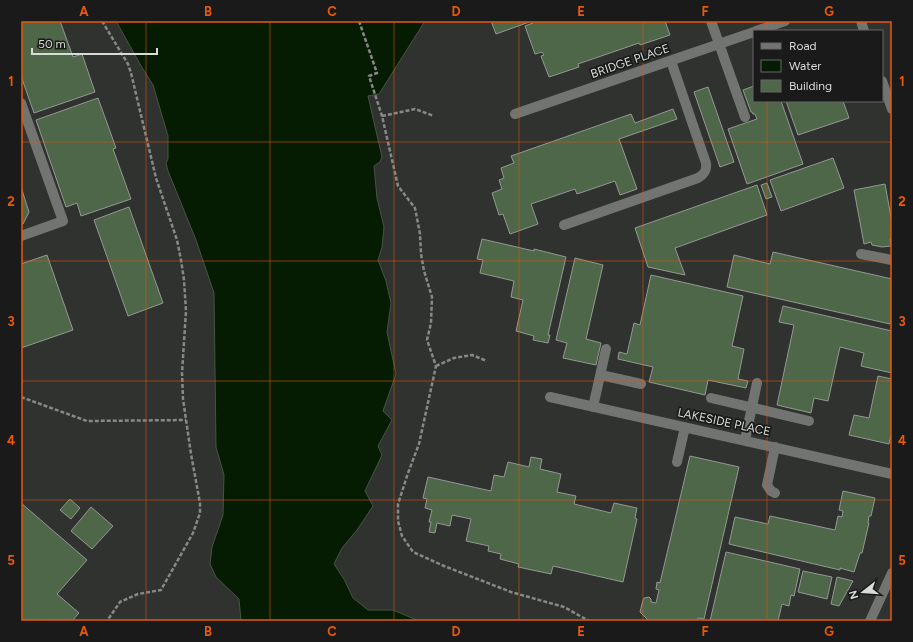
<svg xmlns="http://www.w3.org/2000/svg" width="913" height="642" font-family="Figtree,sans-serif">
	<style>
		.water { fill: #051c02; stroke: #455542 }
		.building { fill: #4d6748; stroke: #959895 }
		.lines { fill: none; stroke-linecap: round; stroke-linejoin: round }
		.path { stroke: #878987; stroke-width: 2.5; stroke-dasharray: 4 2; stroke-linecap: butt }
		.minor { stroke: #727471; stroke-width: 10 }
		.grid { fill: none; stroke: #e8590c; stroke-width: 1; stroke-opacity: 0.55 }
		.labels { text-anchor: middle; stroke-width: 3.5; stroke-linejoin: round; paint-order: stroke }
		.street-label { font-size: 12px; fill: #d9dbd9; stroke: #191a19 }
		.neatline { fill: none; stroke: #e8590c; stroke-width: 1.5 }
		.grid-label { font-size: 13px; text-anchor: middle; font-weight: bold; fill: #e8590c }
	</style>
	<rect width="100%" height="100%" fill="#303230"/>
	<!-- water -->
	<path class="water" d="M116,21H425L379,94L368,96L382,157L380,162L374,166L377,198L384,227L382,247L378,260L386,281L391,303L387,332L396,374L383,411L392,420L378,446L382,455L365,491L373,506L357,530L342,548L334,564L344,579L353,598L368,610H393L419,621H241L239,599L216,577L210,564L212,547L223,515L224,475L216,447L214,293L196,240L168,171L166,163L168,159V136L153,85L140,64Z"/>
	<!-- building -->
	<path class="building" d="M21,21H60L73,57L82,54L95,92L34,113L21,76Z
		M491,21H532L496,34Z
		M532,21H665L670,35L640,45L639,43L578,64L579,67L549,77L541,56L544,55L542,52L535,54L525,26L533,23Z
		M754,86V101H781L803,164L747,184L728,129L757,119L755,114H753L752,112H751L743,90Z
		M708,87L734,162L720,167L694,92Z
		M98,98L116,148L113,149L131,199L81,216L77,203L66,207L36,120Z
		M786,101H843L849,118L798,135Z
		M673,109L677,119L619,139L637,189L620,195L615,181L577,194L575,189L531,204L538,224L510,234L503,214L499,215L492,193L502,189L499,180L504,178L501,168L514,163L511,156L631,114L635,123Z
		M833,158L844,188L781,211L770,180Z
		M767,183L772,197L766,199L761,185Z
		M885,184L892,223V238L890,239L891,246L882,247L872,245L871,242L864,244L854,190Z
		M757,185L767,215L675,248L685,275L648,267L635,228Z
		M21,187L29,212L23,224L21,225Z
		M129,207L163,303L128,316L94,220Z
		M482,239L534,251V249L566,257L548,335H550L548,343L533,340L534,336L516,331L523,300L511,297L514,281L480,273L483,260L477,259Z
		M773,252L892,279V315L890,324L727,287L734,255L770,264Z
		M47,255L73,330L21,348V264Z
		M575,258L603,265L586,339L601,343L596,365L563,358L567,343L556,340Z
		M651,275L743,296L732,346L744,349L738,379L748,381L746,388L708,380L705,395L649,382L653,367L618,359L619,352L627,354L634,323L640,325Z
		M783,306L892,331V373L861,366L864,353L840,347L828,401L814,398L811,413L777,405L794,325L779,322Z
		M878,376L892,379V431L889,444L849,435L854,415L869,418Z
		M690,456L739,467L704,619L698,618L697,621H649L640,612L643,600L644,598L649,597L651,599V602L656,603L659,590L656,589L657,582L660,583Z
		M531,457L542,459L540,469L561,474L557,492L576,496L574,504L611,513L614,503L637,508L635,518L637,519L623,582L553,566L551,574L518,567L519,564L500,559L501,554L488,551L489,546L466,541L471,519L452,515L450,526L437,523L435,533L429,532L431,522H429L432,510L425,508L427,499L423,498L428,477L491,491L494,475L504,477L508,462L529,467Z
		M843,491L875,498L871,516H869L868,523H869L862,553H860L854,572L840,568V570L729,544L735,517L768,524L770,516L835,530L838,516L842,517L843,511L839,510Z
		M70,499L80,508L71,519L60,510Z
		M21,503L87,560L57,594L79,613L72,621H21Z
		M91,507L113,526L92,549L71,531Z
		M726,552L800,569L794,596L791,595L789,606L782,604L778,621H710Z
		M803,571L832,577L827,599L798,592Z
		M837,577L853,581L839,606L831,604Z"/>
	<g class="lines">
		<!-- path -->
		<path class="path" d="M102,21L128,64L131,73L156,178L177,240L181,260L184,280L186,311L182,373L183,399L191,454L200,503V513L193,533L161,590L138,594L120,602L107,621
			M359,21L377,73L369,76L382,116L398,186L415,208L420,234L421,254L424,271L432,297L431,323L427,340L436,366L419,444L408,473L398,504V521L402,536L413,552L444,566L511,592L564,607L589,621
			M382,116L415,109L434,116
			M436,366L454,358L472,355L487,361
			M21,397L87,421L186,420"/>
		<!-- minor -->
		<path class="minor" d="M711,21L745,117
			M861,21L864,31
			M756,31L785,21
			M882,81L892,109
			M21,103L63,221L21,236
			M515,114L754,32
			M564,225L698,178C705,174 707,170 706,163L671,61
			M861,254L892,260
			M601,375L641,384
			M550,397L892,474
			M711,398L809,421
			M593,407L606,349
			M745,440L757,383
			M677,462L685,427
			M775,493L771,491L767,485L775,447
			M870,621L892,573"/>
	</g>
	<!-- grid -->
	<path class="grid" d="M146,21V621M270,21V621M394,21V621M519,21V621M643,21V621M767,21V31M767,101V621M21,142H892M21,261H892M21,381H892M21,500H892"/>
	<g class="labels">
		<!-- street labels -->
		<g class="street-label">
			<text transform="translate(630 61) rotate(-19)" y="4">BRIDGE PLACE</text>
			<text transform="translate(724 422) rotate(12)" y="4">LAKESIDE PLACE</text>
		</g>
	</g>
	<!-- border -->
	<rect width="913" height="642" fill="none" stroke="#191a19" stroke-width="44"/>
	<!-- legend -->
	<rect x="753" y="30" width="130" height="72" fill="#191a19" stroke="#666766"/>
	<rect x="761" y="43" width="20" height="6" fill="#727471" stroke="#666766"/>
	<text x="789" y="50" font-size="12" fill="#d9dbd9">Road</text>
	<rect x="761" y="60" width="20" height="12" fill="#051c02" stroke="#666766"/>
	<text x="789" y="70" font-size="12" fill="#d9dbd9">Water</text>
	<rect x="761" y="80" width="20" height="12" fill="#4d6748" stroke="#666766"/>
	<text x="789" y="90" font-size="12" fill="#d9dbd9">Building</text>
	<!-- north arrow -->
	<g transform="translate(863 592) rotate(253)" stroke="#191a19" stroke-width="3" paint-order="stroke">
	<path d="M0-3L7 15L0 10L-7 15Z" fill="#d9dbd9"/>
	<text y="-6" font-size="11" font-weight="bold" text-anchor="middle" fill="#d9dbd9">N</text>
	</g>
	<!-- scale -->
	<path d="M32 48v6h125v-6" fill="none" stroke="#d9dbd9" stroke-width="2"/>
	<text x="38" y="48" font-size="12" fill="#d9dbd9" stroke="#191a19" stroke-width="3" paint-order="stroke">50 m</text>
	<rect x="22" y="22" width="869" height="598" class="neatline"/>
	<g class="grid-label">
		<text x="84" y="16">A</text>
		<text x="208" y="16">B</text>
		<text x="332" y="16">C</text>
		<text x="456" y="16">D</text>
		<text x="581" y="16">E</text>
		<text x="705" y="16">F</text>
		<text x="829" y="16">G</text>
		<text x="11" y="86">1</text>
		<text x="902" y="86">1</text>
		<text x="11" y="206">2</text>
		<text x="902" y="206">2</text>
		<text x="11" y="326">3</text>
		<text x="902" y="326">3</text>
		<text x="11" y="445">4</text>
		<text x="902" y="445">4</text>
		<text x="11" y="565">5</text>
		<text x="902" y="565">5</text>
		<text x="84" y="636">A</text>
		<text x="208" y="636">B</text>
		<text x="332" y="636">C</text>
		<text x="456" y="636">D</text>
		<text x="581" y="636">E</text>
		<text x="705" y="636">F</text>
		<text x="829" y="636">G</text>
	</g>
</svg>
